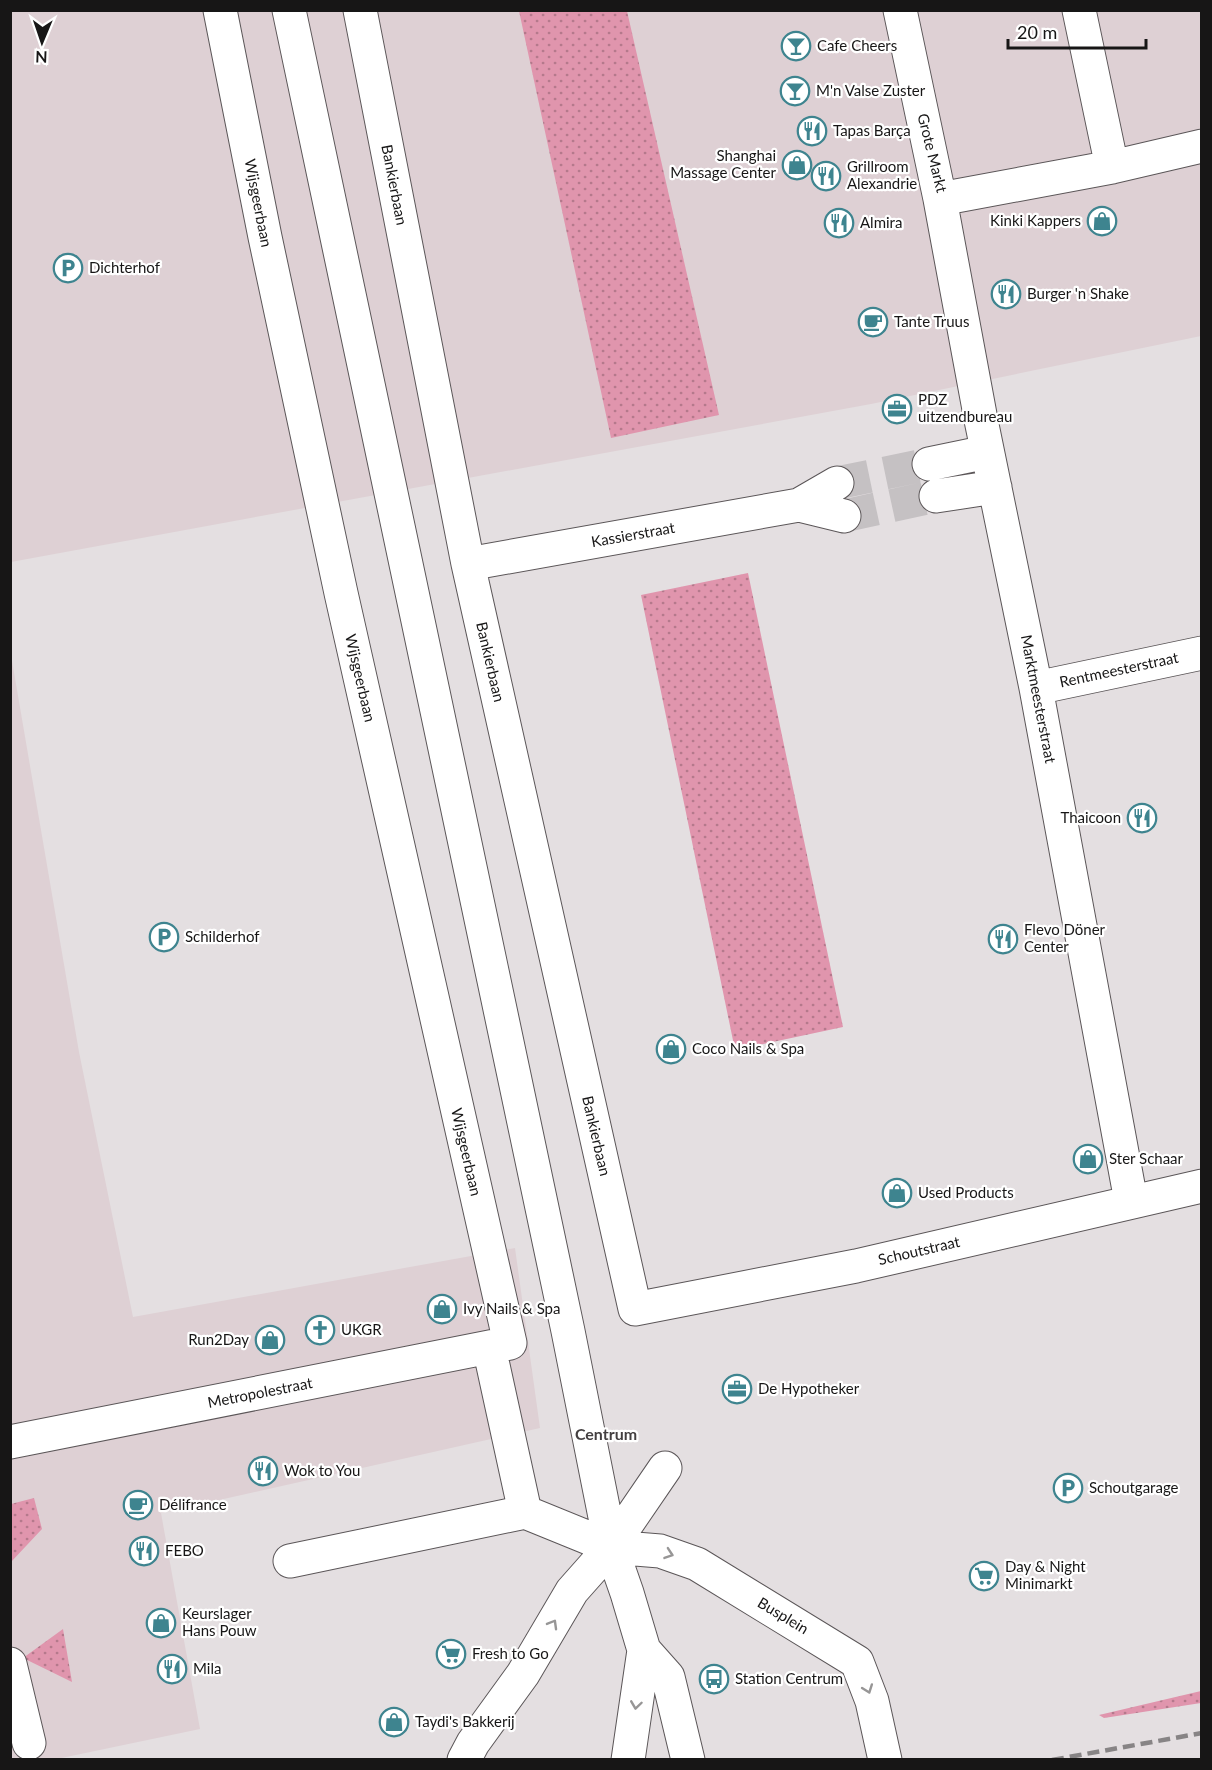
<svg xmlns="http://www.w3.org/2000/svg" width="1212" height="1770" font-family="Lato,sans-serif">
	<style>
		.built { fill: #ded0d4 }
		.green { fill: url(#green-dots) }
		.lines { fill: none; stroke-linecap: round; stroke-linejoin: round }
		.minor-tunnel { stroke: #c5c1c3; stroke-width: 33; stroke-dasharray: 33 16; stroke-linecap: butt }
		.minor-casing { stroke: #5b5658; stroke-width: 35 }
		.minor { stroke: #fff; stroke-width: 33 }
		.rail { stroke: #878485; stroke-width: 4.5; stroke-dasharray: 12 6; stroke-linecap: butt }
		.oneway { stroke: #979696 }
		.labels { text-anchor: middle; stroke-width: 4.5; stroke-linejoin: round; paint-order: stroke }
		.poi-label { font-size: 15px; fill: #171616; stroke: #fff; text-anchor: start }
		.street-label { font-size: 15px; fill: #171616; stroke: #fff }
		.neighbourhood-label { font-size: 16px; font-weight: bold; fill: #433f40; stroke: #fff }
	</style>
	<defs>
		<pattern id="green-dots" width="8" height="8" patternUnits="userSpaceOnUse" patternTransform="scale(1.5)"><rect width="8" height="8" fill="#e095ad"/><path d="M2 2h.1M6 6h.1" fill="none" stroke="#b5798c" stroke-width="1.8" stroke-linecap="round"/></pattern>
	</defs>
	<rect width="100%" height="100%" fill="#e4dfe1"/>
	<!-- built -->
	<path class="built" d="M11,11H1201V336L871,404L11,562Z
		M10,649L79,1052L133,1317L515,1248L540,1428L161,1513L200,1729L52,1760L10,1759Z"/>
	<!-- green -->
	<path class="green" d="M519,11H627L719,415L611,438Z
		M748,573L843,1027L735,1050L641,595Z
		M34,1498L42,1529L11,1562V1504Z
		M63,1629L72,1682L23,1658Z
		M1201,1691V1703L1104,1718L1099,1715Z"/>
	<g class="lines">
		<!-- minor-tunnel -->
		<path class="minor-tunnel" d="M837,483L929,464
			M844,516L936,496"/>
		<!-- minor casing -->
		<g class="minor-casing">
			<path id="minor" d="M289,10L568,1331L611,1547L627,1593L644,1650L628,1760
				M360,10L468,564L635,1309L856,1266L1202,1186
				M900,10L940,199L1112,167L1202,146
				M1079,10L1112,167
				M940,199L981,420L1036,688L1131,1201
				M929,464L987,452
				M936,496L995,487
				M799,505L844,516
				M468,564L799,505L837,483
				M1036,688L1202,653
				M489,1347L525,1512
				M10,1442L510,1343L341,593L265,237L220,10
				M525,1512L611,1547L660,1551L697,1564L857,1662L872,1701L885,1760
				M290,1561L525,1512
				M644,1650L668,1677L688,1760
				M10,1664L29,1743
				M464,1760L473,1743L523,1674L572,1591L611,1547L665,1468"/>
		</g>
		<!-- minor -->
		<use href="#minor" class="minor"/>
		<!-- rail -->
		<path class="rail" d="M1052,1760L1202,1733"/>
	</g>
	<!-- one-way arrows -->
	<defs><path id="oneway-chevron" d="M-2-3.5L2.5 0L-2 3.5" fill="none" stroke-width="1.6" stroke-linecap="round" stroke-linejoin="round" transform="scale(1.5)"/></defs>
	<g class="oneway">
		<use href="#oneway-chevron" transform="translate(669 1554) rotate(19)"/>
		<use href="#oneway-chevron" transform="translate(553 1624) rotate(-60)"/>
		<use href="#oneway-chevron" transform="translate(868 1689) rotate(70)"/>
		<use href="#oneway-chevron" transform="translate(636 1705) rotate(98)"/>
	</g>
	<!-- icons -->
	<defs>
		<g id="bar-ring" transform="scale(1.5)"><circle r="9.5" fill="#fff" stroke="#3e848f" stroke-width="1.5"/><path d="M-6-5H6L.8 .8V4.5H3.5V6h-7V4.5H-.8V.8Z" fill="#3e848f"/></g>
		<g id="restaurant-ring" transform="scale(1.5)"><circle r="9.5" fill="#fff" stroke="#3e848f" stroke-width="1.5"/><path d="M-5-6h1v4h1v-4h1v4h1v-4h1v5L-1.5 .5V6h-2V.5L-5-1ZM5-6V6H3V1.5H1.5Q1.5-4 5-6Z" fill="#3e848f"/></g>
		<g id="shop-ring" transform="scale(1.5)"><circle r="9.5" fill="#fff" stroke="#3e848f" stroke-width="1.5"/><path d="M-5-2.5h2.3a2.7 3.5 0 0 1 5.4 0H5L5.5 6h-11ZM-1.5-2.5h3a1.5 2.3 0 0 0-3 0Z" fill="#3e848f"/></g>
		<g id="parking-ring" transform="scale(1.5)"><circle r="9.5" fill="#fff" stroke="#3e848f" stroke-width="1.5"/><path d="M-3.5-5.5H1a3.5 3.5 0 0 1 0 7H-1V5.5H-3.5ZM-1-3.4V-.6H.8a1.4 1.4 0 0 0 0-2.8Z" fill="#3e848f"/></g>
		<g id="cafe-ring" transform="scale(1.5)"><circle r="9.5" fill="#fff" stroke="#3e848f" stroke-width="1.5"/><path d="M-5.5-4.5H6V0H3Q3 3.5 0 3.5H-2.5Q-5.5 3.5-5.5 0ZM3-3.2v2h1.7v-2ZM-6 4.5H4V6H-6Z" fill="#3e848f"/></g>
		<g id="office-ring" transform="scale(1.5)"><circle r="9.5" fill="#fff" stroke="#3e848f" stroke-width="1.5"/><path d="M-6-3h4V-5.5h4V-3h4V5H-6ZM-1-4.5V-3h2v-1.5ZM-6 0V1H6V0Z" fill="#3e848f"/></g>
		<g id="church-ring" transform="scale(1.5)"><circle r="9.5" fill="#fff" stroke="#3e848f" stroke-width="1.5"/><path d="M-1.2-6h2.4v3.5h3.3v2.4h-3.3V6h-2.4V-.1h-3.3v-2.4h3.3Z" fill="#3e848f"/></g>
		<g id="supermarket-ring" transform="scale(1.5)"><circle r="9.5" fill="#fff" stroke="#3e848f" stroke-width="1.5"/><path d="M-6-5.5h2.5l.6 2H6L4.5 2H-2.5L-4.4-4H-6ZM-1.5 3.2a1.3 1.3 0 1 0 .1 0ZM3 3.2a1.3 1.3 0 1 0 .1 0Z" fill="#3e848f"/></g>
		<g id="bus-ring" transform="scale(1.5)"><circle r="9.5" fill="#fff" stroke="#3e848f" stroke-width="1.5"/><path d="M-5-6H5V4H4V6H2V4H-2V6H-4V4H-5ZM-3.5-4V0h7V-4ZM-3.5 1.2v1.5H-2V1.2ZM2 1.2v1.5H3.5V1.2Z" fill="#3e848f"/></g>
	</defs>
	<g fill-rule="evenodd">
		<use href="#bar-ring" x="796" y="46"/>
		<use href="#bar-ring" x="795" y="91"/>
		<use href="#restaurant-ring" x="812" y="131"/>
		<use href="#shop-ring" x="797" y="165"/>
		<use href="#restaurant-ring" x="826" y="176"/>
		<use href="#shop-ring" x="1102" y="221"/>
		<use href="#restaurant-ring" x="839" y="223"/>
		<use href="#parking-ring" x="68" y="268"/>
		<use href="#restaurant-ring" x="1006" y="294"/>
		<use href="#cafe-ring" x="873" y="322"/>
		<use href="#office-ring" x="897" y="409"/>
		<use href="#restaurant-ring" x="1142" y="818"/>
		<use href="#parking-ring" x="164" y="937"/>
		<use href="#restaurant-ring" x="1003" y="939"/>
		<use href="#shop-ring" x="671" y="1049"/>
		<use href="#shop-ring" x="1088" y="1159"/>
		<use href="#shop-ring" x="897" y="1193"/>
		<use href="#shop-ring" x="442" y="1309"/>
		<use href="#church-ring" x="320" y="1330"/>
		<use href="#shop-ring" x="270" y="1340"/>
		<use href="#office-ring" x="737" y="1389"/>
		<use href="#restaurant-ring" x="263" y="1471"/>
		<use href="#parking-ring" x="1068" y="1488"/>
		<use href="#cafe-ring" x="138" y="1505"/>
		<use href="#restaurant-ring" x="144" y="1551"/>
		<use href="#supermarket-ring" x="984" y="1576"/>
		<use href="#shop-ring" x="161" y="1623"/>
		<use href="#supermarket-ring" x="451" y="1654"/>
		<use href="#restaurant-ring" x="172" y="1669"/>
		<use href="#bus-ring" x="714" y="1679"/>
		<use href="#shop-ring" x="394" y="1722"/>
	</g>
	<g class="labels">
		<!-- poi labels -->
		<g class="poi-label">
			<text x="817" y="51">Cafe Cheers</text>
			<text x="816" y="96">M'n Valse Zuster</text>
			<text x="833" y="136">Tapas Barça</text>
			<text x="776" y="161" text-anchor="end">Shanghai<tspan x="776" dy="17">Massage Center</tspan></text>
			<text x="847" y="172">Grillroom<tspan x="847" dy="17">Alexandrie</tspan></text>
			<text x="1081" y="226" text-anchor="end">Kinki Kappers</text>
			<text x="860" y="228">Almira</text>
			<text x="89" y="273">Dichterhof</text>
			<text x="1027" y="299">Burger 'n Shake</text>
			<text x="894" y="327">Tante Truus</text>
			<text x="918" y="405">PDZ<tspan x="918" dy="17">uitzendbureau</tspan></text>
			<text x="1121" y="823" text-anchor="end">Thaicoon</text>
			<text x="1024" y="935">Flevo Döner<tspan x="1024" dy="17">Center</tspan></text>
			<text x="185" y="942">Schilderhof</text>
			<text x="692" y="1054">Coco Nails &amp; Spa</text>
			<text x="1109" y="1164">Ster Schaar</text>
			<text x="918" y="1198">Used Products</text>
			<text x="463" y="1314">Ivy Nails &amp; Spa</text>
			<text x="341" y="1335">UKGR</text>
			<text x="249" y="1345" text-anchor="end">Run2Day</text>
			<text x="758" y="1394">De Hypotheker</text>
			<text x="284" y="1476">Wok to You</text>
			<text x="1089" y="1493">Schoutgarage</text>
			<text x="159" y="1510">Délifrance</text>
			<text x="165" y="1556">FEBO</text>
			<text x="1005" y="1572">Day &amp; Night<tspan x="1005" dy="17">Minimarkt</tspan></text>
			<text x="182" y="1619">Keurslager<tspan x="182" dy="17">Hans Pouw</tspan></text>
			<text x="472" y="1659">Fresh to Go</text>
			<text x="193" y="1674">Mila</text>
			<text x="735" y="1684">Station Centrum</text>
			<text x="415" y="1727">Taydi's Bakkerij</text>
		</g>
		<!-- street labels -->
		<g class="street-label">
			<text transform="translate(932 153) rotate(76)" y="5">Grote Markt</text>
			<text transform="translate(394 185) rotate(79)" y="5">Bankierbaan</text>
			<text transform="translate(258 203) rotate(79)" y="5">Wijsgeerbaan</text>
			<text transform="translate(633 535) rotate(-10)" y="5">Kassierstraat</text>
			<text transform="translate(490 662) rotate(77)" y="5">Bankierbaan</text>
			<text transform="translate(1119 670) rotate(-12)" y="5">Rentmeesterstraat</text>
			<text transform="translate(360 678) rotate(77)" y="5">Wijsgeerbaan</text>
			<text transform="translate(1038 699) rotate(79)" y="5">Marktmeesterstraat</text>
			<text transform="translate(596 1136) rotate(77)" y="5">Bankierbaan</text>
			<text transform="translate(466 1152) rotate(77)" y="5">Wijsgeerbaan</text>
			<text transform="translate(919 1251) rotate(-13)" y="5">Schoutstraat</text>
			<text transform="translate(260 1393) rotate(-11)" y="5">Metropolestraat</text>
			<text transform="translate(783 1616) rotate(31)" y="5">Busplein</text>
		</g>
		<!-- neighbourhood labels -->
		<g class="neighbourhood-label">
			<text x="606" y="1440">Centrum</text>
		</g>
	</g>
	<!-- border -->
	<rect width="1212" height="1770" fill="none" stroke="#171616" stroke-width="24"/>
	<!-- north arrow -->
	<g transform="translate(42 42) rotate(182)" stroke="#ffffff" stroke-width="4.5" paint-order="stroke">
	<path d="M0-4.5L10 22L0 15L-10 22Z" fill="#171616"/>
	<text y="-9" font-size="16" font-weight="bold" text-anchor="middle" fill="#171616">N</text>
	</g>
	<!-- scale -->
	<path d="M1008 39v9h138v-9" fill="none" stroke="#171616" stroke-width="3"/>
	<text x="1017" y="39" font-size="18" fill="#171616" stroke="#ffffff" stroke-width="4.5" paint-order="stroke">20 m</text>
</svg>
